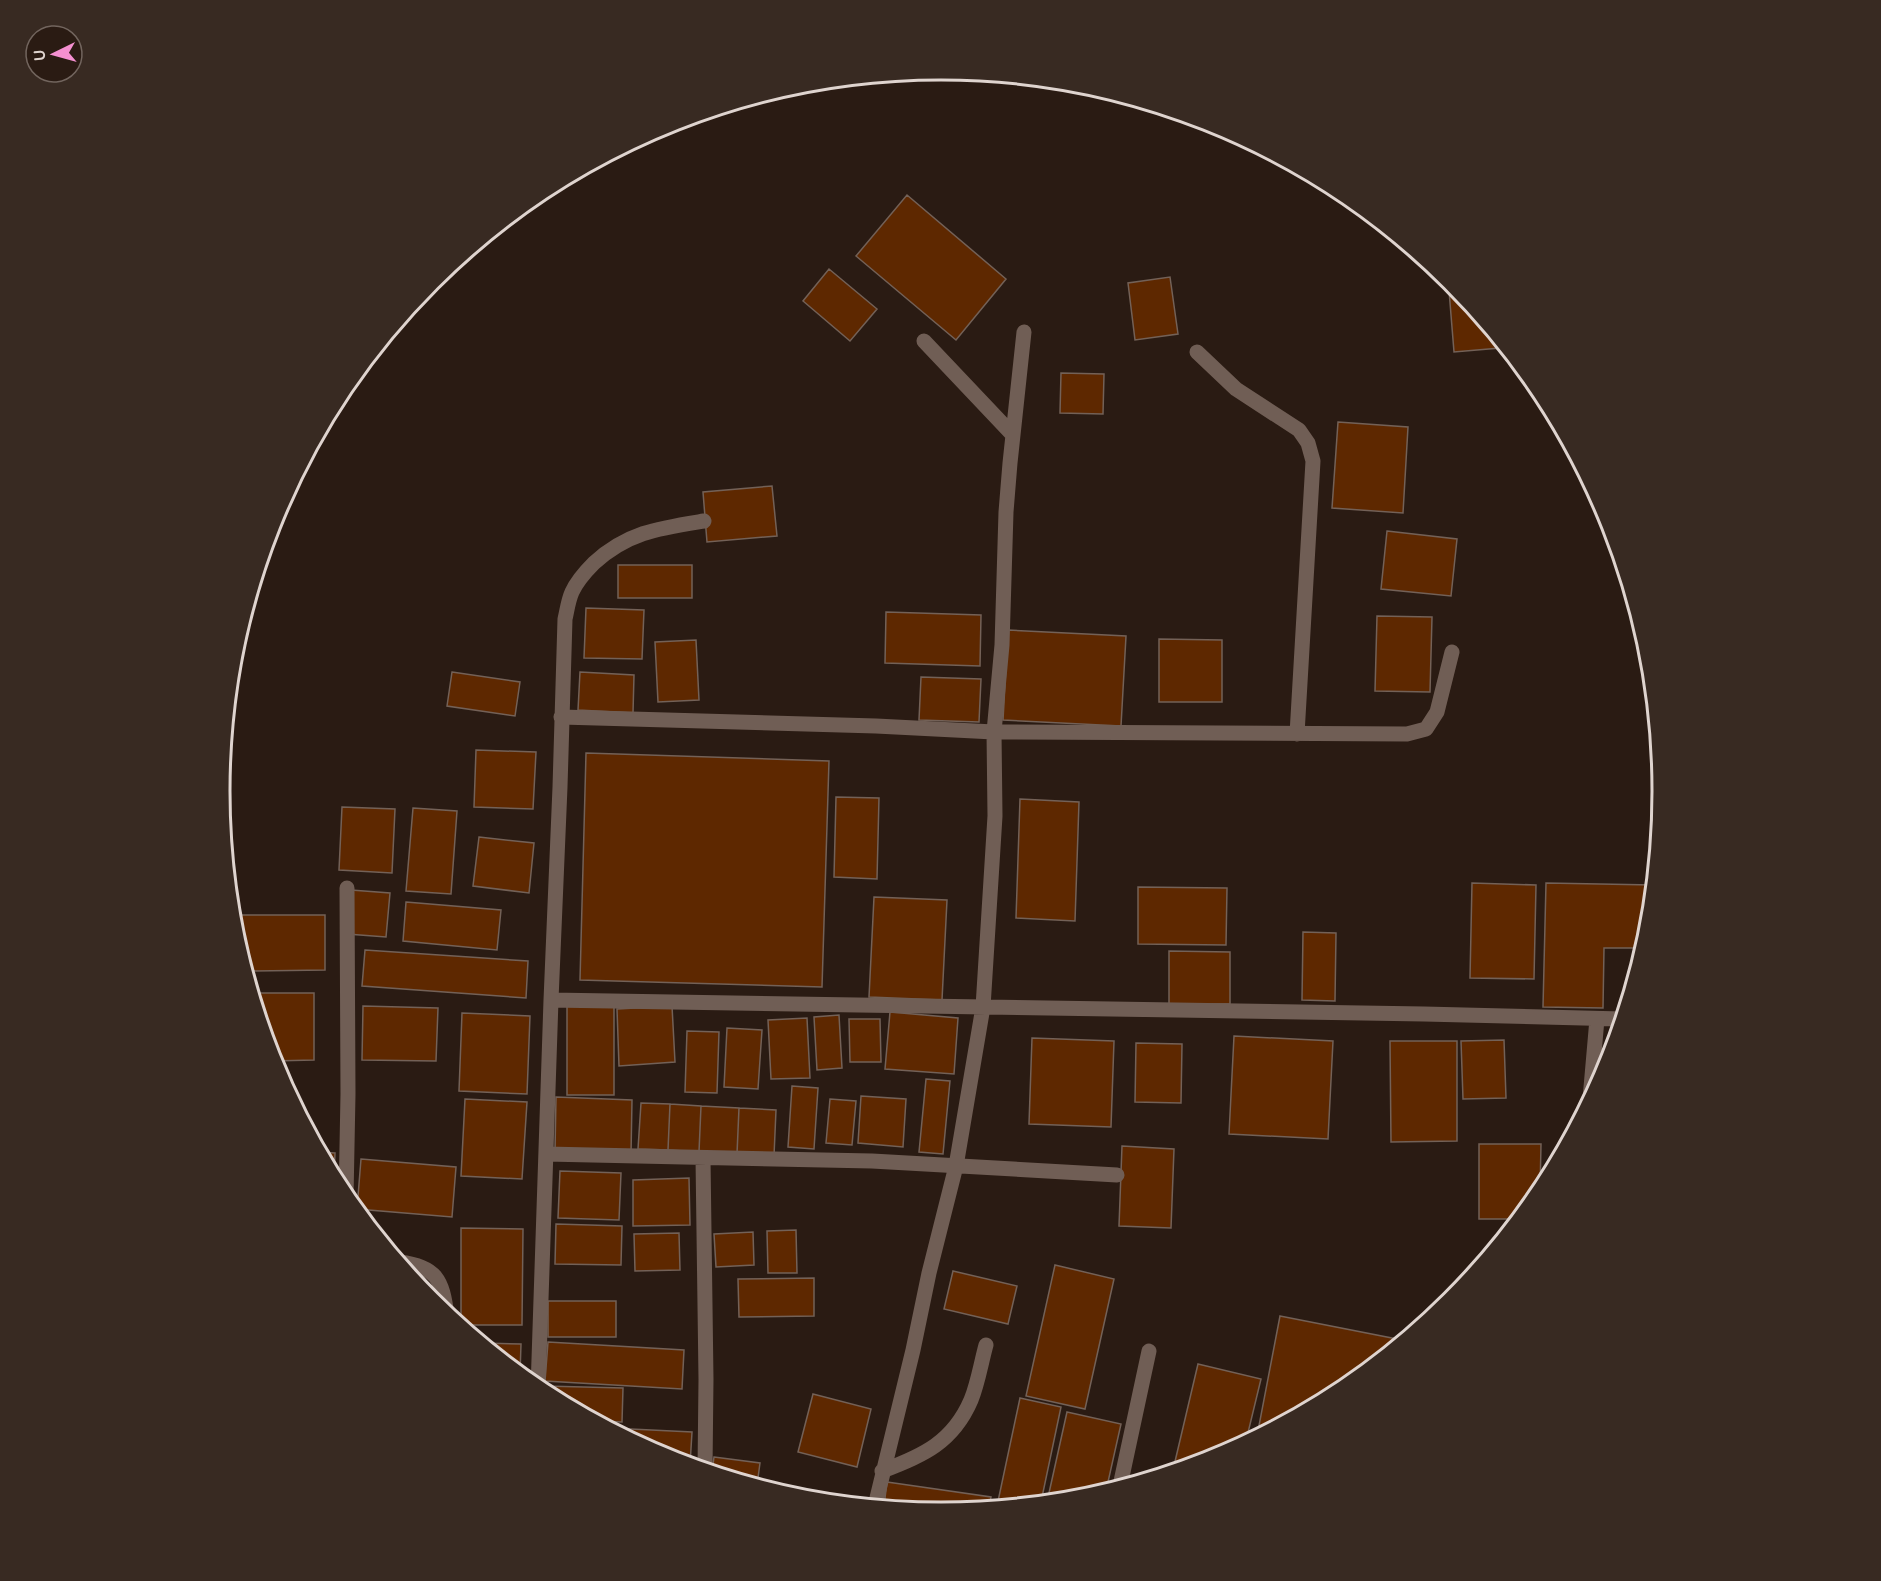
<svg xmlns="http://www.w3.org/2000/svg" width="1881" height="1581" font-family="Quicksand,sans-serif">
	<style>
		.building { fill: #5e2800; stroke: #736157; stroke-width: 1.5 }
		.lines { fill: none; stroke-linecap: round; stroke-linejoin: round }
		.minor { stroke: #705e55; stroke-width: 15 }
		.rim { fill: none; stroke: #dfd4cf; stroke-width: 3 }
	</style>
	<rect width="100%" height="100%" fill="#2a1b13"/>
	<!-- building -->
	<path class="building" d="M907,195L1006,279L956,340L856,256Z
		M829,269L877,309L850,341L803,301Z
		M1170,277L1178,334L1135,340L1128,283Z
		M1448,278L1499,340L1500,348L1454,352Z
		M1061,373L1104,374L1103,414L1060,413Z
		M1338,422L1408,427L1403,513L1332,508Z
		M772,486L777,536L707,542L703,492Z
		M1387,531L1457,539L1451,596L1381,589Z
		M618,565H692V598H618Z
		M586,608L644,610L642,659L584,658Z
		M886,612L981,615L980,666L885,663Z
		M1377,616L1432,617L1430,692L1375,691Z
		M1008,630L1126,636L1121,726L1003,720Z
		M1159,639L1222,640V702H1159Z
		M696,640L699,700L658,702L655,642Z
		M452,672L520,682L515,716L447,706Z
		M580,672L634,675L633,713L578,710Z
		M921,677L981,679L979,722L919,720Z
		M476,750L536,752L533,809L474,807Z
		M586,753L829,761L822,987L580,980Z
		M836,797L879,798L877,879L834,877Z
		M1020,799L1079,802L1075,921L1016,918Z
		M342,807L395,809L392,873L339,870Z
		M413,808L457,811L451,894L406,891Z
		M479,837L534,843L529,893L473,886Z
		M1472,883L1536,885L1534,979L1470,978Z
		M1546,883L1653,885L1648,932L1643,948H1604L1603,1008L1543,1007Z
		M1138,887L1227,888L1226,945L1138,944Z
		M351,890L390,893L386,937L347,934Z
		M874,897L947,900L942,1000L869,997Z
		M406,902L501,910L497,950L403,941Z
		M231,915H325V970L245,971L233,931Z
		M1303,932L1336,933L1335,1001L1302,1000Z
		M365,950L528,961L526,998L362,986Z
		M1169,951L1230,952V1004H1169Z
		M252,993H314V1060L272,1061Z
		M567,1004H614V1095H567Z
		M363,1006L438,1008L436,1061L362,1060Z
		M672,1006L675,1062L619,1066L617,1009Z
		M890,1012L958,1018L954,1074L885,1069Z
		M462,1013L530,1016L527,1094L459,1091Z
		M839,1015L842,1068L817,1070L814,1017Z
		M807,1018L810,1078L771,1079L768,1020Z
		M849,1019H880L881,1062H850Z
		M727,1028L762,1030L758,1089L724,1087Z
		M687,1031L719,1032L717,1093L685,1092Z
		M1234,1036L1333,1041L1328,1139L1229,1134Z
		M1032,1038L1114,1041L1111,1127L1029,1124Z
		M1504,1040L1506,1098L1463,1099L1461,1041Z
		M1390,1041H1457V1141L1391,1142Z
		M1136,1043L1182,1044L1181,1103L1135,1102Z
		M1612,1049L1607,1067L1598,1084L1596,1050Z
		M926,1079L950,1081L943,1154L919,1152Z
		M792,1086L818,1088L814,1149L788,1147Z
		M861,1096L906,1099L903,1147L858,1143Z
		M556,1097L632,1100L631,1154L555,1151Z
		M465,1099L527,1102L522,1179L461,1176Z
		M830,1099L856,1101L852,1145L826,1143Z
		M641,1103L670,1104L668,1150L638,1149Z
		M670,1104L701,1106L699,1152L668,1150Z
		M701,1106L739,1108L737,1154L699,1152Z
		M739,1108L776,1110L774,1156L737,1154Z
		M1479,1144H1541L1540,1191L1518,1219H1479Z
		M1122,1146L1174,1149L1171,1228L1119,1226Z
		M320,1152L335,1153L334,1178Z
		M361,1159L456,1167L452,1217L357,1209Z
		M560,1171L621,1173L619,1220L558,1218Z
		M689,1178L690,1225L633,1226V1180Z
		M556,1224L622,1226L621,1265L555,1264Z
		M461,1228L523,1229L522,1325H461Z
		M796,1230L797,1273H768L767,1231Z
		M753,1232L754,1265L716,1267L714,1234Z
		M679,1233L680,1270L635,1271L634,1234Z
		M1055,1265L1114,1279L1085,1409L1026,1396Z
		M953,1271L1017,1286L1008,1324L944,1309Z
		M814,1278V1316L739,1317L738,1279Z
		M548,1301H616V1337H548Z
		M1280,1316L1402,1340L1341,1391L1257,1436Z
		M548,1342L684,1350L682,1389L545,1381Z
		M482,1343L521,1344L520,1374Z
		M1198,1364L1261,1379L1246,1441L1216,1457L1173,1470Z
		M544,1386L623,1388L622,1422L598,1421L544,1393Z
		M813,1394L871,1409L857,1467L798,1452Z
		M1020,1398L1061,1407L1041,1502L997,1506Z
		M1067,1412L1121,1424L1106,1491L1081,1498L1047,1502Z
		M610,1428L692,1432L690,1465L664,1457Z
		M714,1457L760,1463L757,1485L712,1472Z
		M887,1482L991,1497L989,1507L940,1512L884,1506Z"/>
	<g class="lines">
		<!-- minor -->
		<path class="minor" d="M1024,332L1010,463L1006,512L1002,645L994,732L1407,734L1426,729L1437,712L1452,652
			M924,341L1013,435
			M1197,352L1236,389L1299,430L1308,443L1313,461L1297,734
			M561,717L876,726L994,732L995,816L983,1007L956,1166L929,1273L913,1350L875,1506
			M551,1000L1424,1014L1622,1019
			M1590,1099L1597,1019
			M546,1154L872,1161L1117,1175
			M703,1158L706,1379L705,1469
			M346,1198L348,1094L347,888
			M399,1262C437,1267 442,1279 447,1315
			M538,1389L551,1000L560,787L565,619C567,611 568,601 572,592C577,581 585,572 594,563C628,532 660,528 704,521
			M882,1471C923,1456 953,1442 971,1400C978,1383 981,1363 986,1345
			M1120,1486L1149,1351"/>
	</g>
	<!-- crop -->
	<path d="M0 0H1881V1581H0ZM230 791a711 711 0 1 1 1422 0a711 711 0 1 1-1422 0Z" fill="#382a22" fill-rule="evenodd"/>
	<path class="rim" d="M230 791a711 711 0 1 1 1422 0a711 711 0 1 1-1422 0Z"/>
	<!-- north arrow -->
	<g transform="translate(54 54) rotate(265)"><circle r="28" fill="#2a1b13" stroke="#72655e" stroke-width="1.5"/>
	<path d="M0-4.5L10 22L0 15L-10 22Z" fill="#f590d1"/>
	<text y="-9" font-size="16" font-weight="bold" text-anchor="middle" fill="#dfd4cf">U</text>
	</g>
</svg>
